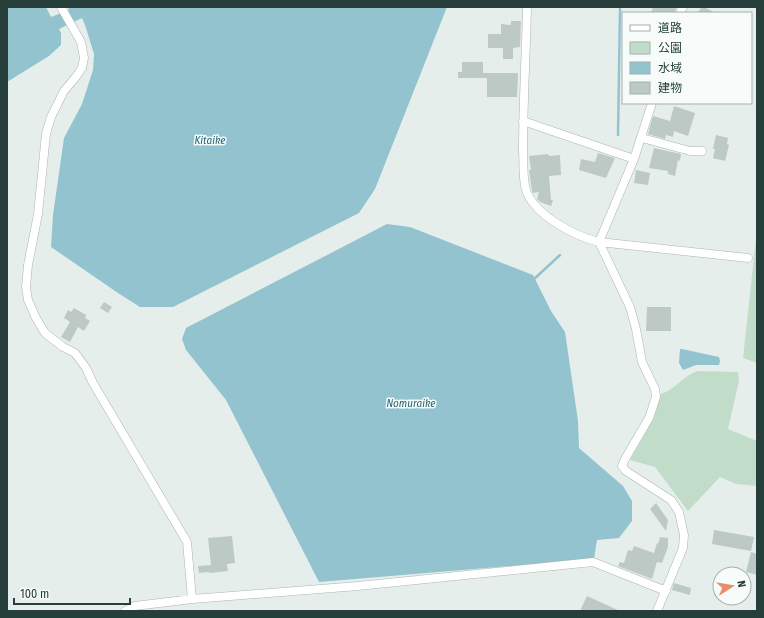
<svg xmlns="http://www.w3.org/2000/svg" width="764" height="618" font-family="'Fira Sans Condensed','Noto Sans JP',sans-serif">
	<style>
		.green { fill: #c1ddca }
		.water { fill: #93c3cf }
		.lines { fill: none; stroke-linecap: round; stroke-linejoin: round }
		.stream { stroke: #93c3cf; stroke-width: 2.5 }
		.building { fill: #bcc9c4 }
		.street-casing { stroke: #a9b6b2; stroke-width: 9 }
		.street { stroke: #fff; stroke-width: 8 }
		.labels { text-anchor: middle; stroke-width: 3; stroke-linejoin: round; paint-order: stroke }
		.water-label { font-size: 11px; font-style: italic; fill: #236778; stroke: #f7fbf9 }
	</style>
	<rect width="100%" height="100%" fill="#e6eeeb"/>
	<!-- green -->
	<path class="green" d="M757,229V363L743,358Z
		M698,371L738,372L739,381L728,429L757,441V486L736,484L720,477L688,511L655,467L630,460L654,418L661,394C675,390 682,376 698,371Z"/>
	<!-- water -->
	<path class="water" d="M7,7H46L51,17L69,10L68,7H447L375,189L359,213L173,307H140L118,293L51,247L53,215L64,138L82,104L93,70L94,54L85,25L82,18L59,29L61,33V45L49,56L7,82Z
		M387,224L410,227L533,275L551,311L565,332L578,421L579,448L623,486L632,501V521L619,538L597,540L594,559L319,582L226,400L186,350L182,339L186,328Z
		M680,349H682L719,357L720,361L719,365H696L683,370L679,363Z"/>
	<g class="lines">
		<!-- stream -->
		<path class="stream" d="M618,135L620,9
			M533,280L560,255"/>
	</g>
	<!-- building -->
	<path class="building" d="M653,7H674L676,8L675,13H651Z
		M701,7H704L716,13H698Z
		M511,21H521L520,47L513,48V59H503V48H488V34H501V24L511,25Z
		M462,62H483V73H518L517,97H487V78H458V72H462Z
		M674,106L695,113L688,136L674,131L673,137L666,135L665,139L648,134L653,116L670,121Z
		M716,135L728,138L727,144L729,145L725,161L713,158L715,149H713L714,144Z
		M654,148L681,154L680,161L678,160L675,176L668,174V171L649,168Z
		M598,153L615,158L606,178L579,170L581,159L595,162Z
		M548,154L549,156L560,155L561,175L549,176L551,200H553L551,206L540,202L537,199L539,192L533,193L532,191L529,170H531L529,156Z
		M636,170L650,173L648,185L634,183Z
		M104,302L112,307L108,313L100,308Z
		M647,307H671V331H646Z
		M74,308L86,315L85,318L90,321L84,331L78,327L70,342L61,337L70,322L64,318L68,310L71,312Z
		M656,503L668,520L666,531L650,509Z
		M714,530L754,537L751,551L712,544Z
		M232,536L235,563L227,564L228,571L209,573V572L199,573L198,566L211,565L208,538Z
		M660,537L668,538V547L662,563L657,562L652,579L618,566L620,562L624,563L628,550L632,551L634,546L654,553L657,543L658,544Z
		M751,552L757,554V575L746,572Z
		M674,583L691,588L690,595L672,590Z
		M587,596L620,611H580Z"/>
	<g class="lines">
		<!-- street casing -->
		<g class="street-casing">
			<path id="street" d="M61,7L81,42L84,58L82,68L75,78L64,91L51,117L46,134L38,214L28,265L26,287L28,300L36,318L45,333L63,347L75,353L86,368L93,383L187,542L192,599
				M527,7C526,55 523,103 523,151C524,165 522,180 527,193C538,217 575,236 599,242L748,258
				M680,13L683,7
				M523,121L634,159
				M642,138L690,151H702
				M599,242L630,307L636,329L642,362L655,389L656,397L649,418L625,459L622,466L626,471L671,500L679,512L684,535L683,548L657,611
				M599,242L634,159L652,103
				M125,611L135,606L192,599L358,586L593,562L666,591"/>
		</g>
		<!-- street -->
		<use href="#street" class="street"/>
	</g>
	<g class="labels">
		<!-- water labels -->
		<g class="water-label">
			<text x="210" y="144">Kitaike</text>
			<text x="411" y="407">Nomuraike</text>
		</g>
	</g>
	<!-- border -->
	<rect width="764" height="618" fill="none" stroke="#263f3a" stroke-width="16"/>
	<!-- legend -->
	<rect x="622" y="12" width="130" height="92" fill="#f7fbf9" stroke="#a3b0ad"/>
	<rect x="630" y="25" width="20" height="6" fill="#ffffff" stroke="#a3b0ad"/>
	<text x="658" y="32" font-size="12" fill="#263f3a">道路</text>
	<rect x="630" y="42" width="20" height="12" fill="#c1ddca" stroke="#a3b0ad"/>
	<text x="658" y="52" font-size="12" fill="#263f3a">公園</text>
	<rect x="630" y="62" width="20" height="12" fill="#93c3cf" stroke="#a3b0ad"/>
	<text x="658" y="72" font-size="12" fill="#263f3a">水域</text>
	<rect x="630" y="82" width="20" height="12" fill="#bcc9c4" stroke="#a3b0ad"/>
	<text x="658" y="92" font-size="12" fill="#263f3a">建物</text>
	<!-- north arrow -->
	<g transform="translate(732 586) rotate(78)"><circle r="19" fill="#f7fbf9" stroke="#a3b0ad"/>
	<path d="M0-3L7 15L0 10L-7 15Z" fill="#e98d6a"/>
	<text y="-6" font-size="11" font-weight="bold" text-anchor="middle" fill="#263f3a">N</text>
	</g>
	<!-- scale -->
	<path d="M14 598v6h116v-6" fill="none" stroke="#263f3a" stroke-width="2"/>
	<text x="20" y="598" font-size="12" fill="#263f3a" stroke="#f7fbf9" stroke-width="3" paint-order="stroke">100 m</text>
</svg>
